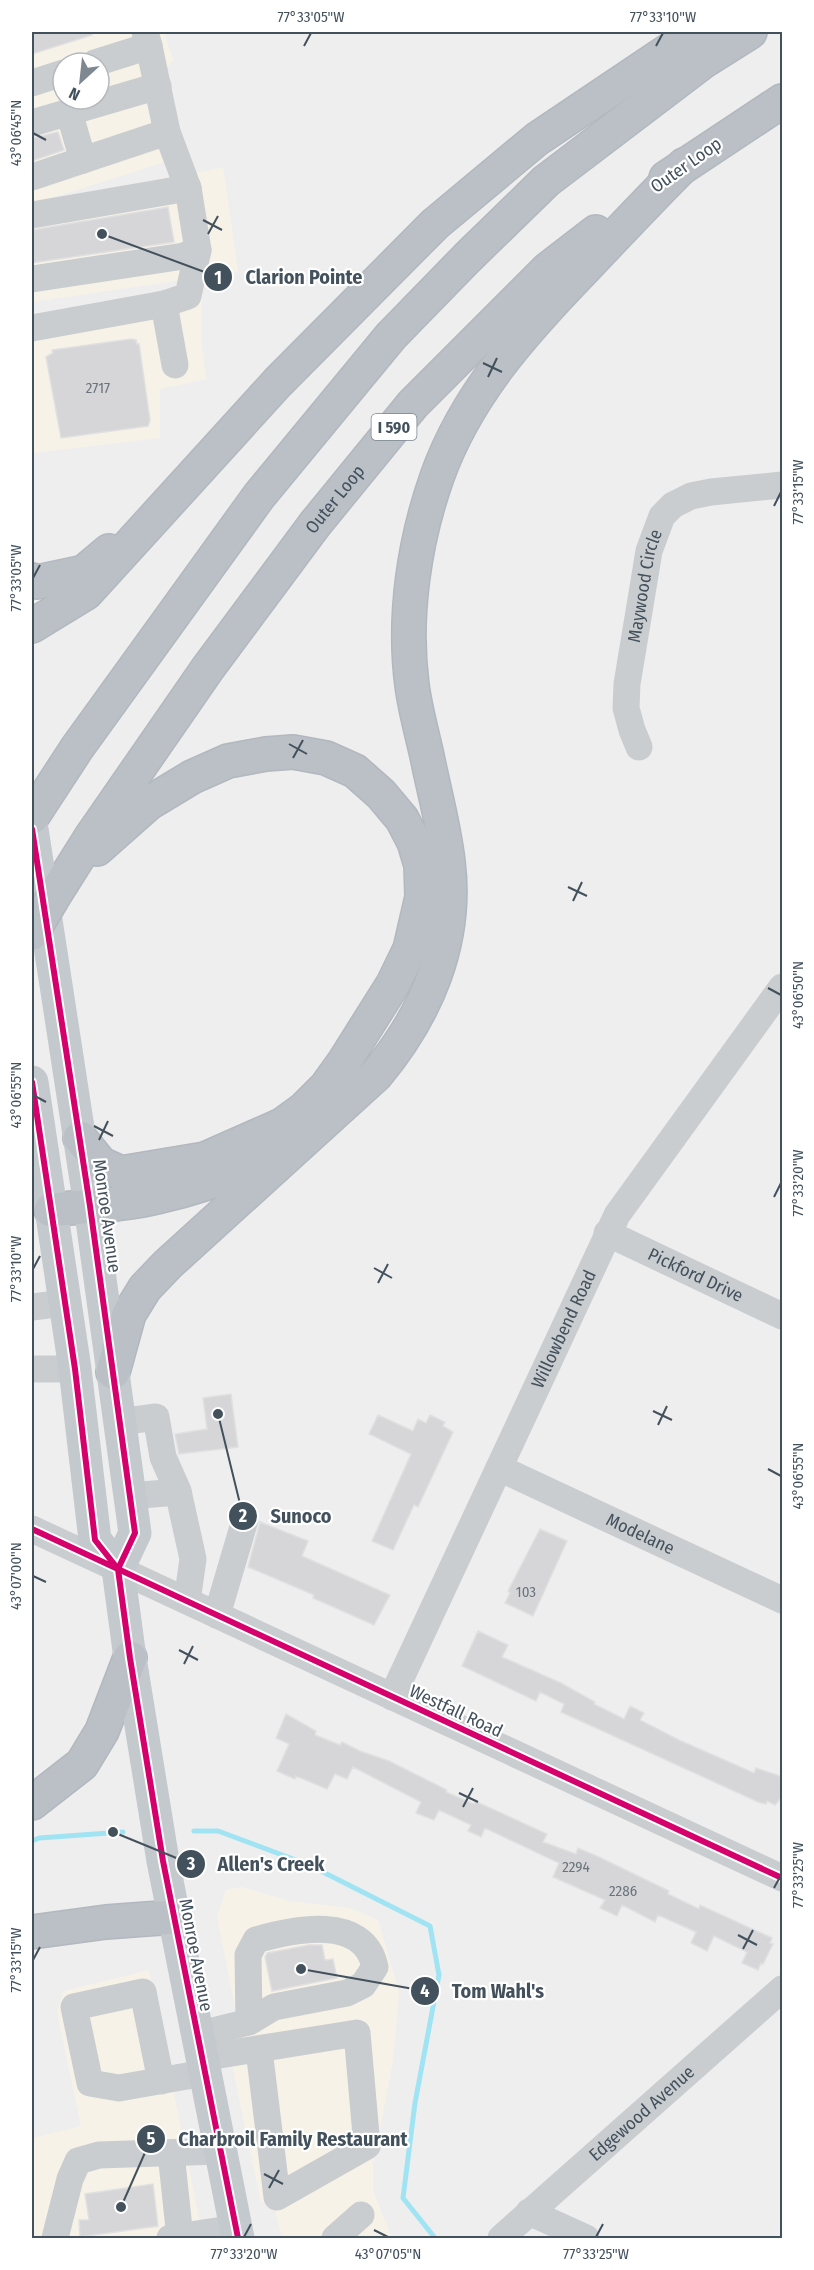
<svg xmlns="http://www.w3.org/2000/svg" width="814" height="2270" font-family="'Fira Sans Condensed',sans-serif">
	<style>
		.commercial { fill: #f7f2e8; fill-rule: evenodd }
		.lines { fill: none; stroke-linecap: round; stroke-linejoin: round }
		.stream { stroke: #a0e4f4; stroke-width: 5 }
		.building { fill: #d6d6d9; stroke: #e0e0e1; stroke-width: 1.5 }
		.highway-casing { stroke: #b2b8bf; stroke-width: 36 }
		.minor { stroke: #cacdcf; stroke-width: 27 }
		.major { stroke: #c4c9ce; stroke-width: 33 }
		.highway { stroke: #bac0c5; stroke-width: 33 }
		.highway-bridge-casing { stroke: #b2b8bf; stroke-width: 36; stroke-linecap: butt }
		.highway-bridge { stroke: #bac0c5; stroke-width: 33 }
		.cycleway-casing { stroke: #fff; stroke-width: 10 }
		.cycleway { stroke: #d6006c; stroke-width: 6 }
		.ticks { fill: none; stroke: #43515d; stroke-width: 2 }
		.labels { text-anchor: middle; stroke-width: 4.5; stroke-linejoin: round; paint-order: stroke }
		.number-label { font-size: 15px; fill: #69747d }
		.shield { fill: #fff; stroke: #7b858e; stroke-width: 1.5 }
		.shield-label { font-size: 16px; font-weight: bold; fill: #43515d }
		.street-label { font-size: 18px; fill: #43515d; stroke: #fff }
		.leader { fill: none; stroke: #43515d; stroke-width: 2 }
		.callout-dot { fill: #43515d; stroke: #fff; stroke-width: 2 }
		.mark-label { font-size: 18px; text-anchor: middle; font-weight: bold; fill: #fff }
		.callout-label { font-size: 20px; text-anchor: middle; font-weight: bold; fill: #43515d; stroke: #fff; stroke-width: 4.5; stroke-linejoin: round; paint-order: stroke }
		.neatline { fill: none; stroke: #43515d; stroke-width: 2 }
		.ticks-label { font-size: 15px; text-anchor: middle; fill: #43515d }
	</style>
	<rect width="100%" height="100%" fill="#efeeee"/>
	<!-- commercial -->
	<path class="commercial" d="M32,32H164L173,60L142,94L168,161L32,204ZM63,63H99V99H63Z
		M223,167L238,272L32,302V209Z
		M202,285L201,340L206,379L160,389V438L32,453V315Z
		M241,1887L290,1901L350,1908L378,1920L399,1992L393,2061L373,2163V2191L392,2238H282L272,2201L261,2203L228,2045L241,2038L217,1916L226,1890Z
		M149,1970L203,2238H32V2138L81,2126L57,2012L64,1991Z"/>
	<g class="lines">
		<!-- stream -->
		<path class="stream" d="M194,1831H218L309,1865L430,1926L439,1975L415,2103L403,2198L435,2238
			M32,1841L39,1838L123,1832"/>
	</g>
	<!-- building -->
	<path class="building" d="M32,32H91L92,35L32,54Z
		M58,132L64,150L32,161V138Z
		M168,207L174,242L32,263V230Z
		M131,339L136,340L137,344H139L150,420L148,426L61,438L46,357L53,353L52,350Z
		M231,1394L238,1447L179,1454L175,1434L207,1429L203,1398Z
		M378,1415L413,1431L418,1419L426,1423L430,1415L445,1422L443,1426L453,1432L418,1507L414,1505L393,1550L372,1541L411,1454L369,1434Z
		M260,1522L308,1541L302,1556L390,1595L374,1625L313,1598L314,1595L248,1567Z
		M540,1529L567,1541L533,1616L505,1603L510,1593L508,1591Z
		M478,1631L508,1645L502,1657L561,1683L595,1702L594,1704L624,1719L630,1706L644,1713L640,1720L679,1740L754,1773L756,1768L783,1777V1794L780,1799L775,1805L767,1801L766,1804L758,1802L561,1712L564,1704L540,1692L536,1701L462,1666Z
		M286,1714L316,1731L315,1735L340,1745L342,1742L360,1751L389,1761L447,1790L446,1792L474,1804L475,1801L547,1834L543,1842L576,1854L578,1848L599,1857L669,1891L668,1894L699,1909L700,1905L772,1938L770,1943L773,1944L763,1964L761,1963L758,1970L742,1963L747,1952L714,1936L707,1951L691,1943L696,1932L658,1915L655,1922L622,1905L617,1916L600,1908L605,1900L553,1877L559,1863L485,1828L481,1837L468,1831L471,1825L439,1810L434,1820L416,1813L421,1802L353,1767L347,1779L335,1774L327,1789L296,1776L295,1779L277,1771L289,1744L276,1738Z
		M309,1945H322L325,1960L333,1959L337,1978L272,1991L265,1957L267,1953Z
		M153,2184L158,2226L80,2237L79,2220H89L85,2194Z"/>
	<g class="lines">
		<!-- highway casing -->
		<g class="highway-casing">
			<g id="highway">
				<path d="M666,178L782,101"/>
				<path d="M32,580L37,582L84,572L109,551"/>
				<path d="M32,626L86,593L278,382L435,224L537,139L668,51L704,32"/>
				<path d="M32,817L77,748L259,496L391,336L467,258L546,181L704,61L750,32"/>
				<path id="s6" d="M52,899L91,837L208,668L315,524L413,404L548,269L596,232"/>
				<path d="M80,1138L101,1164L121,1173L205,1159L282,1125L304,1109L326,1087L344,1062L393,984L410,949L422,897L421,865L414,842L402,819L381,794L355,771L326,758L293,752L266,754L228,761L192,777L149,803L97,849"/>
				<path d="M51,1210C87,1206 125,1205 161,1196C201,1187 238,1173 275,1156"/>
				<path d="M113,1372L129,1314L145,1288L168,1264L376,1075C426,1015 458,942 448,862C444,826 434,791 427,756C422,733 415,709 412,685C403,617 414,542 437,477C466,395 524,331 584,269C617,234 650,199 684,165"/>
				<path d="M32,1803L82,1764L102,1731L130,1658"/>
				<path d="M32,1932L106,1922L174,1917"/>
			</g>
		</g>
		<!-- minor -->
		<g class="minor">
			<path d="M149,46L167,132L188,188L198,250L188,296L164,304"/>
			<path d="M95,63L149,46L145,32"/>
			<path d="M32,83L63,73"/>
			<path d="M69,112L83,160"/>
			<path d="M32,123L158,86"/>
			<path d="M32,177L167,132"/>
			<path d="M32,215L188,188"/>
			<path d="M32,279L184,256L198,250"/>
			<path d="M32,328L164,304L175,365"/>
			<path id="s1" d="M639,747L632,730L626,708L627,684L649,551L662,516L673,505L691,496L711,492L782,485"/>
			<path id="s2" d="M607,1233L782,1316"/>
			<path d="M32,1307L65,1303"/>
			<path d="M32,1369H75"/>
			<path d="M119,1422L156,1417L163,1457L178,1491L193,1559L187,1601"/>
			<path id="s3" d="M499,1468L782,1600"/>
			<path d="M129,1496L178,1492"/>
			<path d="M32,1529L782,1878"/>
			<path d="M217,1615L245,1520"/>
			<path id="s4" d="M392,1697L617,1215L782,987"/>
			<path d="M196,2035L249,2022L274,2007L347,1993L363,1985L375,1967C364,1914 294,1929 256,1940L248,1955L249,2022"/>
			<path d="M201,2058L357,2033L367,2146L277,2197L259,2050"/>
			<path d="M161,2081L143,1992L74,2007L90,2083L119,2088L204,2073"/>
			<path d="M171,2153L180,2238"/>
			<path d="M529,2212L586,2238"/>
			<path d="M55,2238L70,2179L78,2161L99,2155L220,2151"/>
			<path d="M170,2238L236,2228"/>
			<path d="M335,2238L361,2215"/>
			<path id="s5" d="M501,2238L782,1989"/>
		</g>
		<!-- major -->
		<path class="major" d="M32,829L90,1206L135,1533L118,1569
			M32,1082L75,1369L95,1540L118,1569L130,1658L163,1861L238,2238"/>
		<!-- highway -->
		<use href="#highway" class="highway"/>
		<!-- highway-bridge casing -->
		<g class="highway-bridge-casing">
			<path id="highway-bridge" d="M32,933L52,899"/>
		</g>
		<!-- highway-bridge -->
		<use href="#highway-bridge" class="highway-bridge"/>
		<!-- cycleway casing -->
		<g class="cycleway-casing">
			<path id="cycleway" d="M32,829L90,1206L135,1533L118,1569
				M32,1082L75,1369L95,1540L118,1569L130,1658L163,1861L238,2238
				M32,1529L782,1878"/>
		</g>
		<!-- cycleway -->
		<use href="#cycleway" class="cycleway"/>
	</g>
	<!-- ticks -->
	<path class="ticks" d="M304,46L311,33M656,46L663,33M33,133L46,140M203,220L222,230M208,234L218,216M483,363L502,372M488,377L497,358M774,506L781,492M33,578L40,565M289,744L307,754M293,758L303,740M568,887L587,896M573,901L582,882M768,988L781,995M33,1095L46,1102M94,1126L113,1136M99,1140L108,1121M774,1197L781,1183M374,1268L392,1278M33,1269L40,1256M378,1283L388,1264M653,1411L672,1420M658,1425L667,1406M768,1469L781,1476M33,1576L46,1582M179,1650L198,1660M184,1664L193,1646M459,1793L478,1802M463,1807L473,1788M774,1888L781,1875M738,1935L757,1945M743,1949L753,1930M33,1960L40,1947M264,2174L283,2184M269,2188L279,2170M374,2230L388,2237M244,2237L251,2224M596,2237L603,2224"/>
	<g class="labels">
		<!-- number labels -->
		<g class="number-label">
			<text x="98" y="393">2717</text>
			<text x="526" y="1597">103</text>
			<text x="576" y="1872">2294</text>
			<text x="623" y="1896">2286</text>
		</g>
		<!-- shield labels -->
		<rect class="shield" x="371.5" y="414" width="45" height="26" rx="4.5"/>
		<g class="shield-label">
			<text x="394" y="433">I 590</text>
		</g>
		<!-- street labels -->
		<g class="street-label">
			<text transform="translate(686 165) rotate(-35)" y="6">Outer Loop</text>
			<text dy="6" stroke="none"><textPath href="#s6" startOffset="490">Outer Loop</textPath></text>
			<text dy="6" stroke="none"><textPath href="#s1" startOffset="165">Maywood Circle</textPath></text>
			<text transform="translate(107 1216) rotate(82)" y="6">Monroe Avenue</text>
			<text dy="6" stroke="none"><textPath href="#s2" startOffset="98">Pickford Drive</textPath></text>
			<text dy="6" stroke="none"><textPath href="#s4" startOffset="406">Willowbend Road</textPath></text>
			<text dy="6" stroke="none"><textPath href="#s3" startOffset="156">Modelane</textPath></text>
			<text transform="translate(456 1711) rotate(25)" y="6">Westfall Road</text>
			<text transform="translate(196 1955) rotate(79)" y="6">Monroe Avenue</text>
			<text dy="6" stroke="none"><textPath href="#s5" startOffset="188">Edgewood Avenue</textPath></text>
		</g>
	</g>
	<!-- callouts -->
	<path class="leader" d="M102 234L218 277M218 1414L243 1516M113 1832L191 1864M301 1969L425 1991M121 2207L151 2139"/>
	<g class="callout-dot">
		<circle cx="102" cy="234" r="6"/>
		<circle cx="218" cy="1414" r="6"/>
		<circle cx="113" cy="1832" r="6"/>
		<circle cx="301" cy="1969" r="6"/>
		<circle cx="121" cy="2207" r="6"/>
		<circle cx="218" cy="277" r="15"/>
		<circle cx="243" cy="1516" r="15"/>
		<circle cx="191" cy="1864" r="15"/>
		<circle cx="425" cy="1991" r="15"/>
		<circle cx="151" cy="2139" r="15"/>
	</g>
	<g class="mark-label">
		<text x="218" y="284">1</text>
		<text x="243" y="1522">2</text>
		<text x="191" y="1870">3</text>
		<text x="425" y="1997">4</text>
		<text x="151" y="2145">5</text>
	</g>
	<g class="callout-label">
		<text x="304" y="284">Clarion Pointe</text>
		<text x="301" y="1523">Sunoco</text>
		<text x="271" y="1871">Allen's Creek</text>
		<text x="498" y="1998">Tom Wahl's</text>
		<text x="293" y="2146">Charbroil Family Restaurant</text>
	</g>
	<!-- border -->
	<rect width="814" height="2270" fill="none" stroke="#ffffff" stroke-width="66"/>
	<!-- north arrow -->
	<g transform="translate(81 81) rotate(207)"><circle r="28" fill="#ffffff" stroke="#b4b9be" stroke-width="1.5"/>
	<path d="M0-4.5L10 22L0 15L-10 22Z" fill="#7f8890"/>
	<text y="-9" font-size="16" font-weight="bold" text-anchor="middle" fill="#43515d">N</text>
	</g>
	<rect x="33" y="33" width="748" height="2204" class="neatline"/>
	<g class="ticks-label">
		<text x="311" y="22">77°33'05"W</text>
		<text x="663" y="22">77°33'10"W</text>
		<text transform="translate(16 133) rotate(-90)" y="5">43°06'45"N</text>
		<text transform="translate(798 492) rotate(-90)" y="5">77°33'15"W</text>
		<text transform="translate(16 578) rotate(-90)" y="5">77°33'05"W</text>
		<text transform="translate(798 995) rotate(-90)" y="5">43°06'50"N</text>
		<text transform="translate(16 1095) rotate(-90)" y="5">43°06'55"N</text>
		<text transform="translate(798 1183) rotate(-90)" y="5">77°33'20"W</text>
		<text transform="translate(16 1269) rotate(-90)" y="5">77°33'10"W</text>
		<text transform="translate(798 1476) rotate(-90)" y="5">43°06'55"N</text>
		<text transform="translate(16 1576) rotate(-90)" y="5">43°07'00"N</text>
		<text transform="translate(798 1875) rotate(-90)" y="5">77°33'25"W</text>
		<text transform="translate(16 1960) rotate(-90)" y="5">77°33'15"W</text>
		<text x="244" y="2259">77°33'20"W</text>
		<text x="388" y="2259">43°07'05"N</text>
		<text x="596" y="2259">77°33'25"W</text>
	</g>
</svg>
